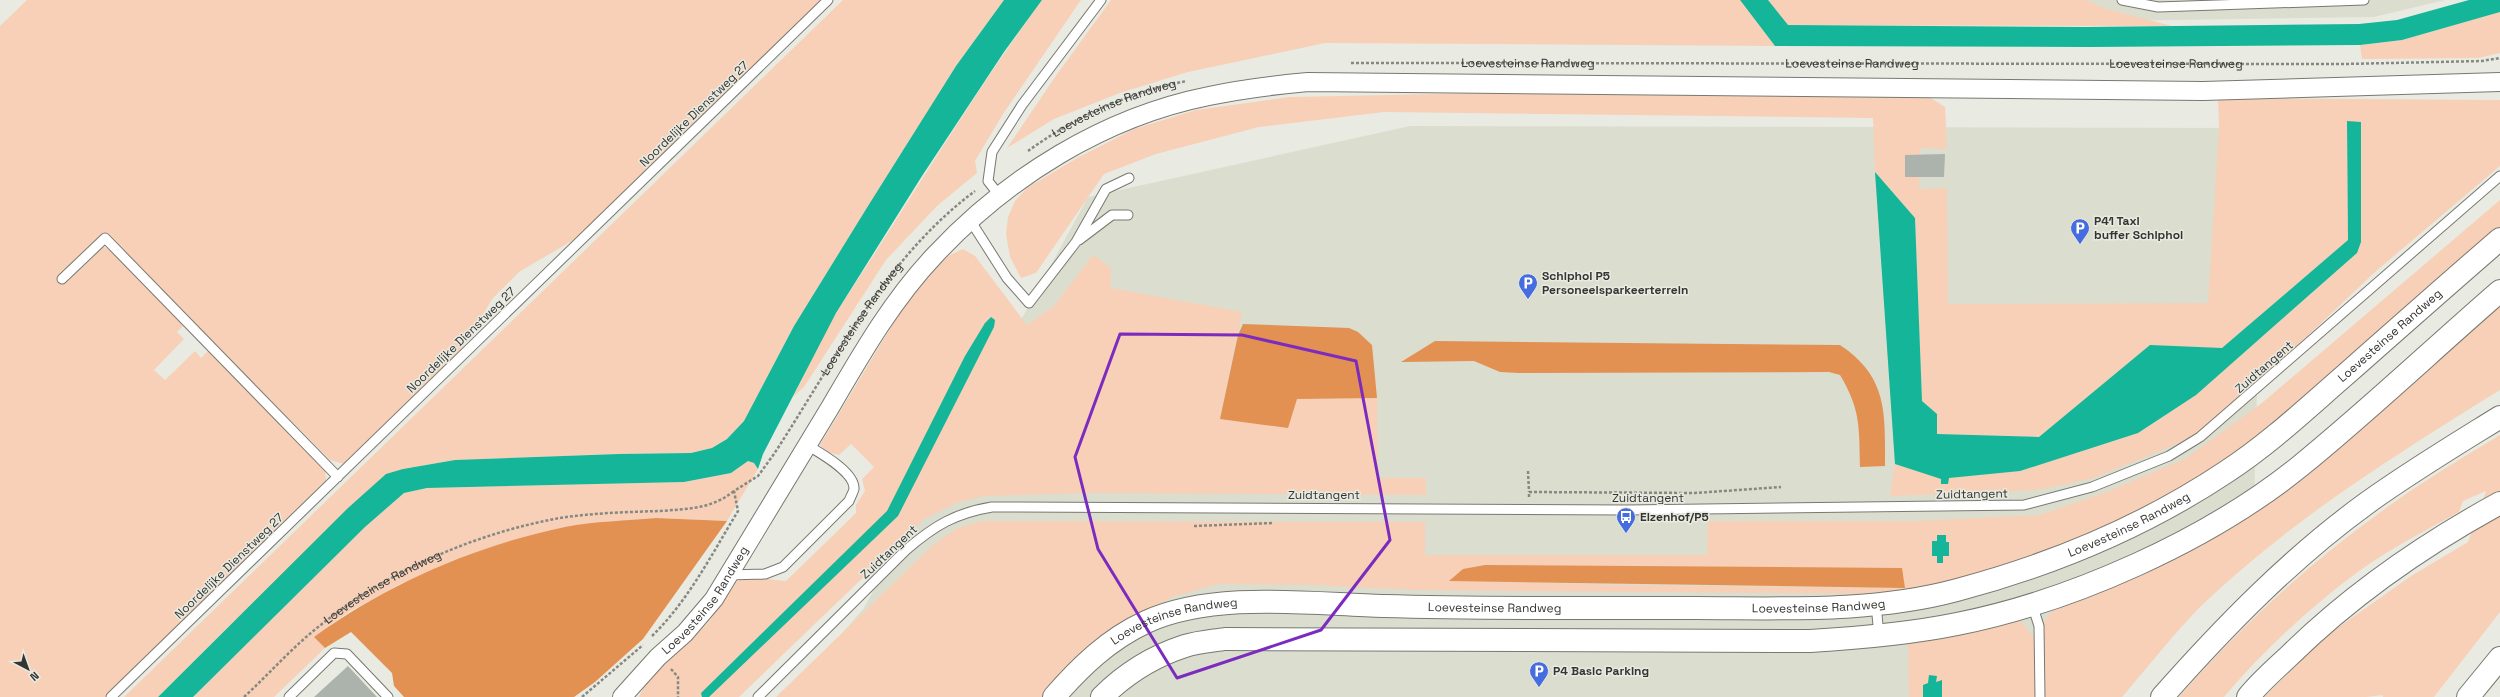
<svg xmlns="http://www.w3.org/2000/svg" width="2500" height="697" font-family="'Space Grotesk',sans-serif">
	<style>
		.built { fill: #dbdece }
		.green { fill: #f7d0b7; fill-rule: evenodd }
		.forest { fill: #e39053 }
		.water { fill: #14b598 }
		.building { fill: #acb2ac }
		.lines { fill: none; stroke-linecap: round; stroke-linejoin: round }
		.service-casing { stroke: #777971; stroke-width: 11 }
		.minor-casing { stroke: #777971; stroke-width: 20 }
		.tertiary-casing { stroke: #777971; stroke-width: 24 }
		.motorway-casing { stroke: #777971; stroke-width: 24 }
		.path { stroke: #868882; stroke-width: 2.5; stroke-dasharray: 3 2; stroke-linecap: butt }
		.service { stroke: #fff; stroke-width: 9 }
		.minor { stroke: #fff; stroke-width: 18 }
		.tertiary { stroke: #fff; stroke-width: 22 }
		.motorway { stroke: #fff; stroke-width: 22 }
		.marked { fill: none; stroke: #7b2cbf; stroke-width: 3; stroke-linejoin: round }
		.labels { text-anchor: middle; stroke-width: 3; stroke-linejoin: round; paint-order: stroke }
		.street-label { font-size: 12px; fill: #343532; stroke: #e9ebe2 }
		.poi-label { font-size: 12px; font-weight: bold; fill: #343532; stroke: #e9ebe2; text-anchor: start }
	</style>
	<rect width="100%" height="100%" fill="#e9ebe2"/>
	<!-- built -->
	<path class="built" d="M1765,0H2445L2374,17L1785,26Z
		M1410,126L2264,128L2253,547L2173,633L2122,697H787L864,608L1088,197Z"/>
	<!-- green -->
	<path class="green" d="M27,0H821L575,239L519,272L493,298L459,353L344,464L330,460L106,234L102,246L112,251L184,325L177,332L184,339L154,370L165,380L195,351L201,358L209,350L325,468L326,481L105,697H0V26Z
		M843,0H1004L956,66L868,206L794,326L744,421L727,439L712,448L691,453L619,454L455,460L403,469L230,625L158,697H124Z
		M1042,0H1081L1003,114L975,161L977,173L937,206L886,260L804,387L793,397C808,370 819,339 836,313C905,209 968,101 1042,0Z
		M1111,0H1740L1775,46L1325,43L1188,72L1120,93L1054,119L1007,148L1055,77Z
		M1768,0H2086L2107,9L2172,26L1787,25Z
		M2500,12V53L2478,58L2362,59L2360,45L2402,40Z
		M1592,91L1923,93L1945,107L1947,149L1920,148L1919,189L1947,188L1948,304L2208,303L2219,128L2218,98L2500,100V166L2375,272L2247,393L2189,439L2094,478L2038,490L1890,496L1895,464L1942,479L1941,484L1949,478L2020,471L2138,433L2196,395L2357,253L2347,121L2348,240L2222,348L2150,345L2039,437L1937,434V414L1922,401L1915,218L1875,172L1873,118L1384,112L1259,127L1156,154L1104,174L1036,273L1021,278L1010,257L1006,234L1008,217L1015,201L1027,188L1077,158L1134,129L1196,110L1289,97Z
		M2500,200V232L2283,423L2170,500L2048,555L1904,594L1415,590L1312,585L1218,584L1172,597L1128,624L1046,697H776L933,545L958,528L982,521L1425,522V555H1707L1708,521H1915L2040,515L2109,491L2185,459L2262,403ZM1902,568L1904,588L1610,585L1449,580Z
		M963,249L975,256L1027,325L1054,306L1093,255L1111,268V288L1242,312L1220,419L1297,399L1377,398L1378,478H1426V495L1091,493L984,496L956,503L924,519L739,697H639C648,672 693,642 711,619C720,607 728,582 743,579C755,576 774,580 786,581L856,513V505L865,491L862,479L874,467L851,444L839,455L827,452L820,445L909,297L948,256Z
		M2500,300V390C2395,455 2288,522 2199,608C2172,636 2147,668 2122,697H2044V622L2055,607L2173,556Z
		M2500,435V612L2434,697H2383V695L2366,697H2264L2329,634L2411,576L2468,542L2486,491L2463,501L2459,512C2425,531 2391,548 2359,571C2310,607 2263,651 2224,697H2179C2239,628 2308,564 2382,511C2420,483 2460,459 2500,435Z
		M748,461L754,463L758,469L727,521L656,518L500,544L400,584L349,612L314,637L325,648L274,697H193L365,527L404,493L427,488L684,482L731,473Z
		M2018,618L2035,639V697H1909L1908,642Z"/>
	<!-- forest -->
	<path class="forest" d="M1243,324L1349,328L1358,332L1372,345L1377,398L1297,399L1288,428L1220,419L1238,335Z
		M1435,341L1840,345C1888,377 1885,413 1885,466L1860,467C1859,428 1861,410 1840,375L1829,372L1518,373L1500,372L1474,361L1401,362Z
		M656,518L727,521L643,639L595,682L574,697H404L394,686L392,673L351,632L325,648L314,637C389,583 475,546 565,527C595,521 626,521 656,518Z
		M1485,565L1902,568L1905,588L1449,581L1463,569Z"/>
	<!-- water -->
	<path class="water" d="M1004,0H1042L1004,52L922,176L836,313L763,454L758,469L754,463L748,461L731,473L684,482L427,488L404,493L365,527L193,697H158L348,508L386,474L403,469L455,460L619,454L691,453L712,448L727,439L744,421L794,326L868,206L956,66Z
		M1740,0H1768L1788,25L2087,27L2359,24L2397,20L2469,0H2500V12L2402,40L2360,45L2087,47L1775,46Z
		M2347,121L2361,122V242L2357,253L2196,395L2138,433L2020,471L1949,478L1948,484H1941V479L1895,464L1875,172L1915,218L1922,401L1937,414V434L2039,437L2150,345L2222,348L2348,240Z
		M991,317L995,320L994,327L898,516L709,697H702L701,693L887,511L965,356L985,323Z
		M1937,535H1946V542H1949V556H1943V563H1937V556H1932V541H1937Z
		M1929,675L1937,676L1936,682L1942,680V697H1923V685L1928,683Z"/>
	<!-- building -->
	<path class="building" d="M1945,154L1944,177H1905V155Z
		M348,666L377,697H314Z"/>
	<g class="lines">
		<!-- service casing -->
		<g class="service-casing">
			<path id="service" d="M2122,0L2158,7L2364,0
				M999,195L988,181L992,152L1022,105L1101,0
				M970,220L1007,278L1029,303L1076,242L1106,189L1129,178
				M1079,240L1112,215H1128
				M62,279L105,238L338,477
				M728,575L765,574L783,567L849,501C850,498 853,493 854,489C855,472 820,453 807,445
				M1876,604L1879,636
				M2032,604L2039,626L2040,697
				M111,697L828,0
				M289,697L334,653L347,654L388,697
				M758,697L906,550C934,526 955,513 992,507L1627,510L2024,505L2092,487L2169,456L2200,437L2500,176"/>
		</g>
		<!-- minor casing -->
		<g class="minor-casing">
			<g id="minor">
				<path id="s5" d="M622,697L658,657L685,633L714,599C753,534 792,470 831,406C862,353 893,299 935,255C1008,177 1104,117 1209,96C1242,89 1275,85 1308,82L2203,91L2500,82"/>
			</g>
		</g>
		<!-- tertiary casing -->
		<g class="tertiary-casing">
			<g id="tertiary">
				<path id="s6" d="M1054,697C1080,667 1109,639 1146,622C1214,591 1309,604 1383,606C1487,609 1591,608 1695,608C1781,608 1872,613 1957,590C2051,565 2145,526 2226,472C2269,444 2306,409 2344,376C2396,330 2448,284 2500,239"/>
				<path d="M1102,697C1125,674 1154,656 1185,646C1198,642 1212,641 1225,639L1810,641C1860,638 1908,634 1957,624C2072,601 2207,541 2299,467C2368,411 2433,349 2500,291"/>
			</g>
		</g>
		<!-- motorway casing -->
		<g class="motorway-casing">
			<path id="motorway" d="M2162,697C2224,627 2291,558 2367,503C2410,472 2455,445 2500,417
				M2248,697C2260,682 2275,669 2289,656C2352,594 2423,545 2500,503
				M2468,697L2500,658"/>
		</g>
		<!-- path -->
		<g class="path">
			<path id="s1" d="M1351,63L2345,64L2482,61L2500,58"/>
			<path id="s2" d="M1028,151C1073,118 1132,91 1187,81"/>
			<path d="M1528,471L1529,492"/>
			<path d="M1529,497V492L1695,493L1781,487"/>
			<path d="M1194,526L1273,523"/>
			<path id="s3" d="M652,636C688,601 712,554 738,511L734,491L758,476L774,454C834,362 885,258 975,191"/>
			<path d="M671,669L678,677V697"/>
			<path id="s4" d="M244,697C267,676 288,652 312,632C382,574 471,534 560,518C592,513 627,512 660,511C687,509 712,509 734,491"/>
			<path d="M582,697L643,645"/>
		</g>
		<!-- service -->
		<use href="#service" class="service"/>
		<!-- minor -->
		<use href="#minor" class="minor"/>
		<!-- tertiary -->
		<use href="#tertiary" class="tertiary"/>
		<!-- motorway -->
		<use href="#motorway" class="motorway"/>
	</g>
	<!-- marked area -->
	<path class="marked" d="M1120,334L1242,335L1356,361L1390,540L1321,630L1177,678L1098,549L1075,457Z"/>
	<!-- icons -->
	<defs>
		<g id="parking-pin" transform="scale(1)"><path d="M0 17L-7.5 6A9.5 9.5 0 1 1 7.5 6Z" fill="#466de0" stroke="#e9ebe2"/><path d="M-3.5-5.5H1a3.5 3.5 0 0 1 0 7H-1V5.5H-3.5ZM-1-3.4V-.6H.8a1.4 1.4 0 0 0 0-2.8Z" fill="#fff"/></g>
		<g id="bus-pin" transform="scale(1)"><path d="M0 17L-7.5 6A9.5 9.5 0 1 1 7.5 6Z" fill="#466de0" stroke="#e9ebe2"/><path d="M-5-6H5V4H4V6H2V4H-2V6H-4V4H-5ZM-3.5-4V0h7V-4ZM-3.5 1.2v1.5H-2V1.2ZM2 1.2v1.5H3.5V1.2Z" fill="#fff"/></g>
	</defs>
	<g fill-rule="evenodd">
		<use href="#parking-pin" x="2080" y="228"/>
		<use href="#parking-pin" x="1528" y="283"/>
		<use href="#bus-pin" x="1626" y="517"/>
		<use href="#parking-pin" x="1539" y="671"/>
	</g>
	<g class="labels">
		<!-- street labels -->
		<g class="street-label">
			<text dy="4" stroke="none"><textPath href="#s1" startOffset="177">Loevesteinse Randweg</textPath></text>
			<text dy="4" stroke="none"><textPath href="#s1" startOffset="501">Loevesteinse Randweg</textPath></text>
			<text dy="4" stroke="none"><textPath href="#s1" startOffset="825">Loevesteinse Randweg</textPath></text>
			<text dy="4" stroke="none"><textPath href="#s2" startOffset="97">Loevesteinse Randweg</textPath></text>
			<text transform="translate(694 114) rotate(-44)" y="4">Noordelijke Dienstweg 27</text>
			<text dy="4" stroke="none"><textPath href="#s3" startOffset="389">Loevesteinse Randweg</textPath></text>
			<text dy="4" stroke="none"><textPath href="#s6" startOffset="1443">Loevesteinse Randweg</textPath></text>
			<text transform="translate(461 340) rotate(-44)" y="4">Noordelijke Dienstweg 27</text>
			<text transform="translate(2264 367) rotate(-41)" y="4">Zuidtangent</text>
			<text transform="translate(1972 494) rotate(-1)" y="4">Zuidtangent</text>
			<text x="1324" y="499">Zuidtangent</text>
			<text x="1648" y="502">Zuidtangent</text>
			<text dy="4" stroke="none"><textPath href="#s6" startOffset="1119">Loevesteinse Randweg</textPath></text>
			<text transform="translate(889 552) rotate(-43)" y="4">Zuidtangent</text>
			<text transform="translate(229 566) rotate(-44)" y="4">Noordelijke Dienstweg 27</text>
			<text dy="4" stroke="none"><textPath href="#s4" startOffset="178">Loevesteinse Randweg</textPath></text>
			<text dy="4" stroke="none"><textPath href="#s5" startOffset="128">Loevesteinse Randweg</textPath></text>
			<text dy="4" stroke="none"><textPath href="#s6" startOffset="795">Loevesteinse Randweg</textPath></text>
			<text dy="4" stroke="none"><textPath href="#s6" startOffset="471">Loevesteinse Randweg</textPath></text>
			<text dy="4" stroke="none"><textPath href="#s6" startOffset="147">Loevesteinse Randweg</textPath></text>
		</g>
		<!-- poi labels -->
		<g class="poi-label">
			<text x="2094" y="225">P41 Taxi<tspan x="2094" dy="14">buffer Schiphol</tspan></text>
			<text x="1542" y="280">Schiphol P5<tspan x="1542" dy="14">Personeelsparkeerterrein</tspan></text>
			<text x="1640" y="521">Elzenhof/P5</text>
			<text x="1553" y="675">P4 Basic Parking</text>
		</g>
	</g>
	<!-- north arrow -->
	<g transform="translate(28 669) rotate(139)" stroke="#e9ebe2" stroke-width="3" paint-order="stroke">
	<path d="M0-3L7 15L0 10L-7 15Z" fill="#343532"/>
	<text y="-6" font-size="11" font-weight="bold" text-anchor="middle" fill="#343532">N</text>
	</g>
</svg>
